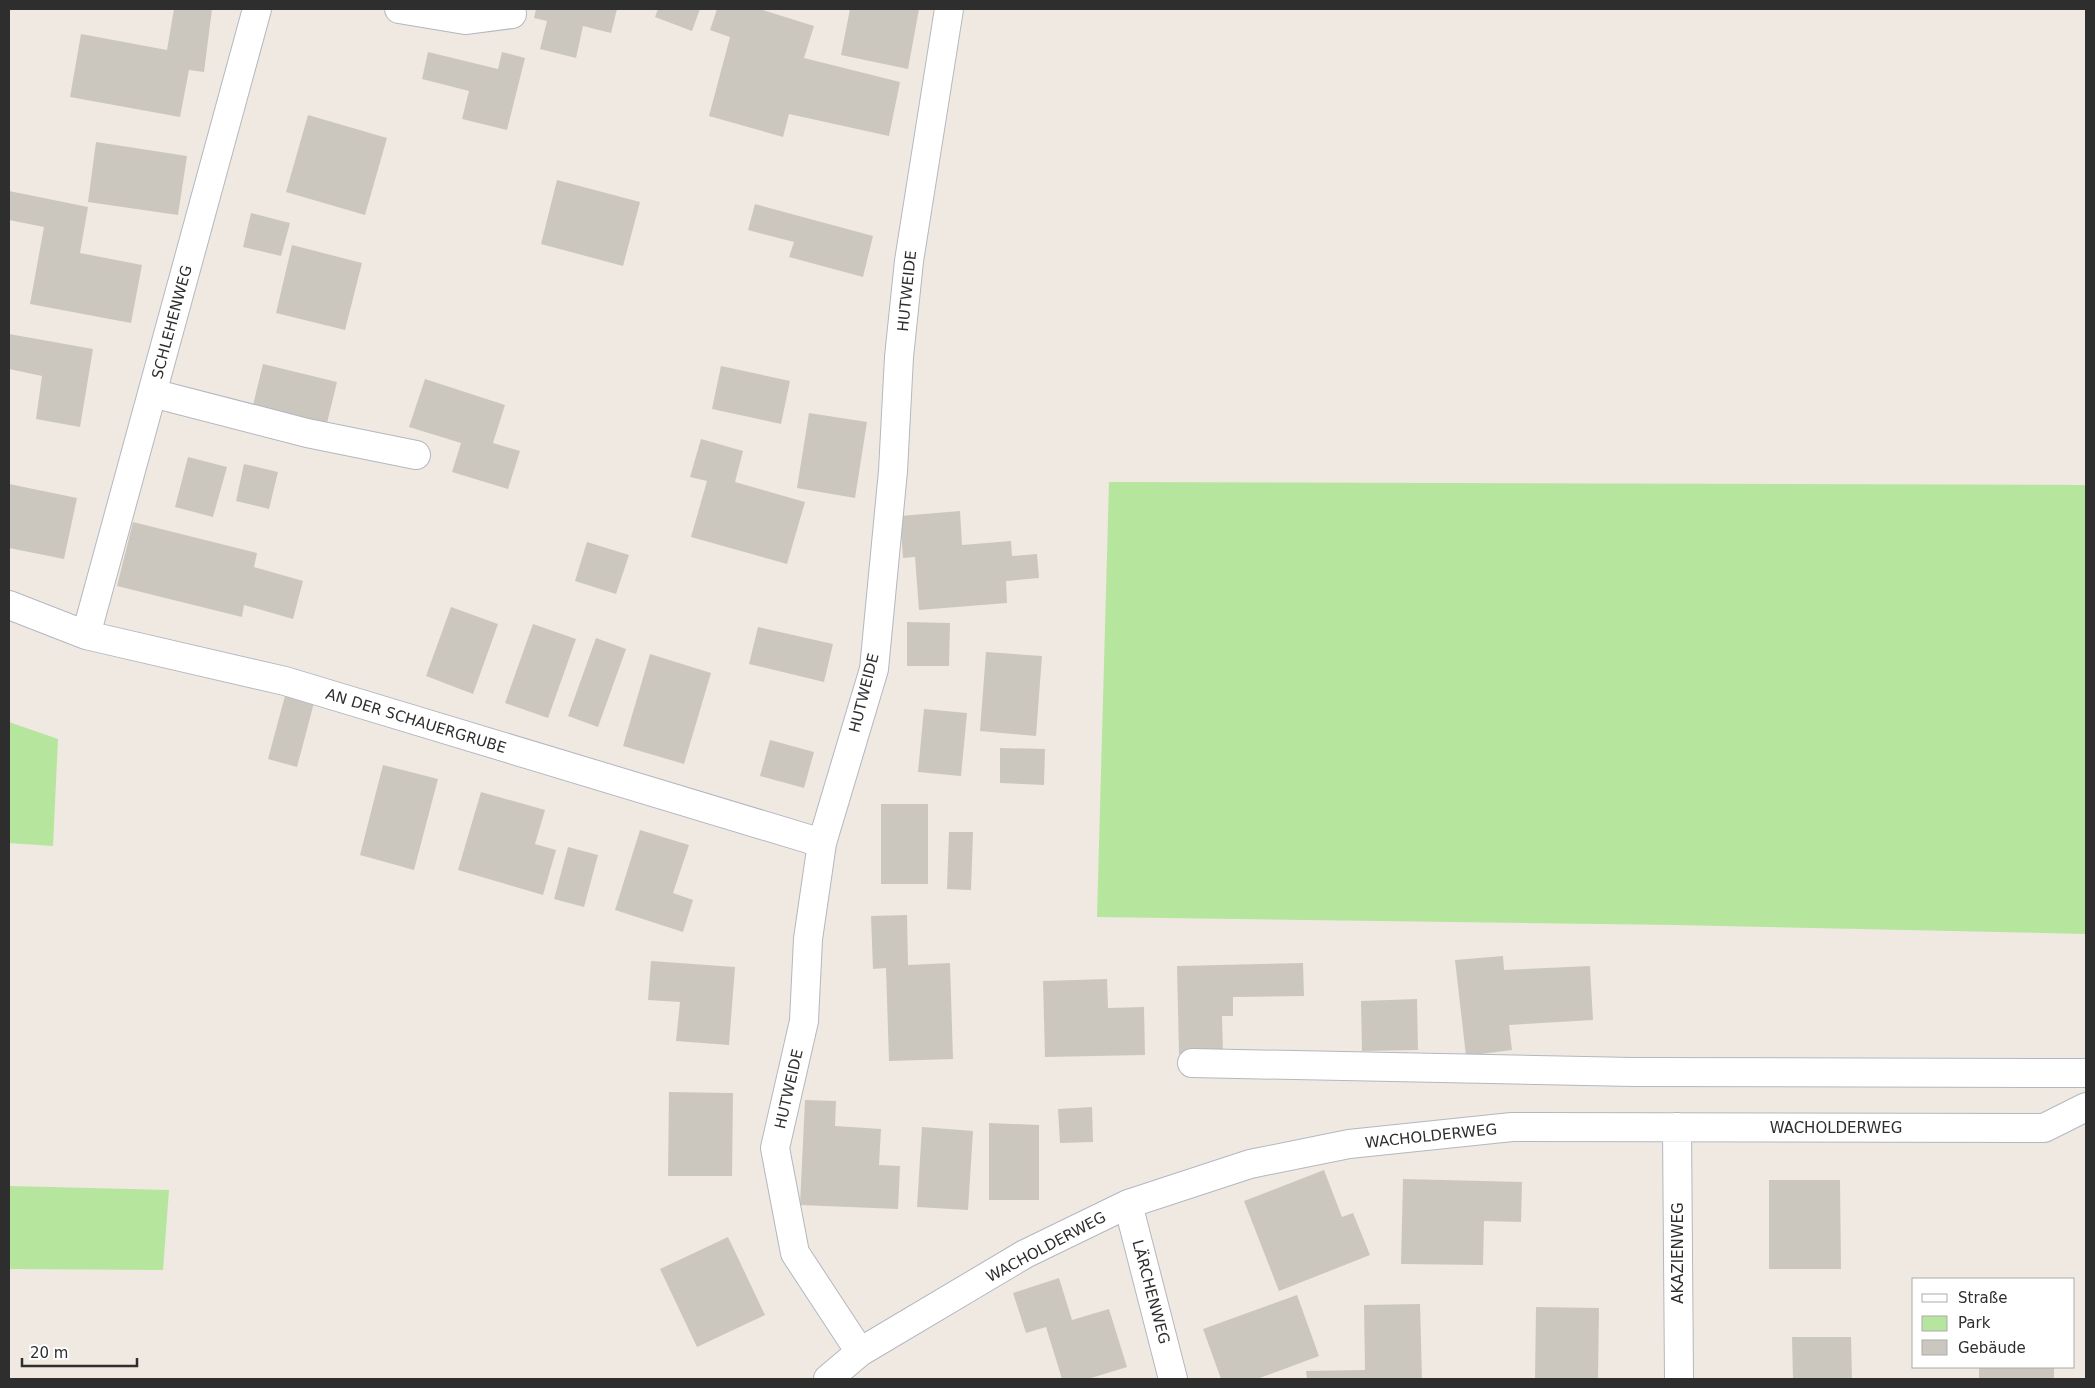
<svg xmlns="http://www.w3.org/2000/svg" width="2095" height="1388" font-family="'DejaVu Sans',sans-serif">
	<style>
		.green { fill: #b6e59e }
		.building { fill: #cbc7bf }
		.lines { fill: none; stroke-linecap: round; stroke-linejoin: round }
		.minor-casing { stroke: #b4b7c1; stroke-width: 30 }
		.minor { stroke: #fff; stroke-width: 28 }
		.labels { text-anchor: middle; stroke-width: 4; stroke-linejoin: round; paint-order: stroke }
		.street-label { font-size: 15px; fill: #2e2e2e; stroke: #fff }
	</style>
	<rect width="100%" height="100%" fill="#efe9e1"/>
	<!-- green -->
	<path class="green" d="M1109,482L2086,485V934L1676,925L1097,917Z
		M9,722L58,739L53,846L9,843Z
		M9,1186L169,1190L163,1270L9,1269Z"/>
	<!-- building -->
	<path class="building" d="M174,9H212L204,72L189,70L180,117L70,97L81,34L167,50Z
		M536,9H617L611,33L583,26L576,58L540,49L547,21L534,18Z
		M658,9H700L692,31L655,17Z
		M717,9H760L814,26L804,58L900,82L889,136L789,114L783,137L709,116L730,37L710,30Z
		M850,9H919L908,69L841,55Z
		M428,52L498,69L502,52L525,58L507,130L462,119L469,91L422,79Z
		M308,115L387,138L365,215L286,192Z
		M96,142L187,156L178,215L88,202Z
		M557,180L640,202L623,266L541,244Z
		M9,191L88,207L80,253L142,265L131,323L30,304L44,227L9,220Z
		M755,204L873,236L863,277L789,257L794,242L748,230Z
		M251,213L290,223L281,256L243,247Z
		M292,245L362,263L345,330L276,313Z
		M9,334L93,349L80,427L36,419L42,376L9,369Z
		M263,364L337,382L327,423L253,405Z
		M721,366L790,381L781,424L712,409Z
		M425,379L505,405L493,443L520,451L508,489L452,472L461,443L409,427Z
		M809,413L867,422L855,498L797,488Z
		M701,439L743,451L735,482L805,502L787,564L691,537L707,481L690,477Z
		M188,457L227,467L213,517L175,507Z
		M244,464L278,472L269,509L236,501Z
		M9,484L77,498L64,559L9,548Z
		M960,511L962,545L1011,541L1012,556L1037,554L1039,578L1006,581L1007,603L919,610L915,557L903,558L900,516Z
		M133,522L257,553L254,567L303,581L293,619L244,605L242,617L117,586Z
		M587,542L629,555L616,594L575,581Z
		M451,607L498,624L473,694L426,676Z
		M907,622L950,623L949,666H907Z
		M533,624L576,639L548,718L505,703Z
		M758,627L833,644L824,682L749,664Z
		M596,638L626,649L598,727L568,716Z
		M986,652L1042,656L1036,736L980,731Z
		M650,654L711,673L684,764L623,746Z
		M286,692L315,699L297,767L268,759Z
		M924,709L967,713L961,776L918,772Z
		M770,740L814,752L804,788L760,776Z
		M1000,748L1045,749L1044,785L1000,783Z
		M383,765L438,779L414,870L360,855Z
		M481,792L545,810L535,844L556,850L543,895L458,870Z
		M881,804H928V884H881Z
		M640,830L689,845L673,893L693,900L683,932L615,910Z
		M949,832H973L971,890L947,889Z
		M568,847L598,855L584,907L554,899Z
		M907,915L908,965L950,963L953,1059L889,1061L886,968L873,969L871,916Z
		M1503,956L1504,970L1590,966L1593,1020L1509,1025L1512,1050L1466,1056L1455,960Z
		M651,961L735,967L729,1045L676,1041L680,1002L648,1000Z
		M1303,963L1304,996L1233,997V1016H1222L1223,1054H1179L1177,966Z
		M1107,979L1108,1008L1144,1007L1145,1055L1045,1057L1043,981Z
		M1417,999L1418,1050L1362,1051L1361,1001Z
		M669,1092L733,1093L732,1176H668Z
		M805,1100L836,1101L835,1126L881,1129L879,1165L900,1166L898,1209L800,1205Z
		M1092,1107L1093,1142L1060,1143L1058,1109Z
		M989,1123L1039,1125V1200H989Z
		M922,1127L973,1131L968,1210L917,1207Z
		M1324,1170L1342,1217L1353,1213L1370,1255L1279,1291L1244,1201Z
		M1403,1179L1522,1182L1521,1222L1484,1221L1483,1265L1401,1264Z
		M1769,1180H1840L1841,1269H1769Z
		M728,1237L765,1315L697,1347L660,1269Z
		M1059,1278L1072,1320L1109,1309L1127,1367L1088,1379H1062L1046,1327L1026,1333L1013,1293Z
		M1297,1295L1319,1356L1257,1379H1221L1203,1329Z
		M1420,1304L1422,1379H1307L1306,1371L1365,1370L1364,1305Z
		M1536,1307L1599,1308L1598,1379H1535Z
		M1792,1337H1851L1852,1379H1793Z
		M1979,1367H2054V1379H1979Z"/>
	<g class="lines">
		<!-- minor casing -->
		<g class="minor-casing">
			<path id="minor" d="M399,9L465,20L512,14
				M152,393L307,433L416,455
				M9,605L86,635L285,681L822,843
				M86,635L257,9
				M1192,1063L1633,1072L2086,1073
				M1677,1127L1679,1379
				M1128,1204L1173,1379
				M860,1352L795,1253L775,1148L804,1021L808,939L822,843L874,669L893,471L899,357L909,261L949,9
				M828,1379L860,1352L1025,1254L1128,1204L1250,1164L1349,1144L1512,1127L2044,1128L2086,1107"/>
		</g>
		<!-- minor -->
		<use href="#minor" class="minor"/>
	</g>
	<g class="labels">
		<!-- street labels -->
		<g class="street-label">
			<text transform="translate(907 291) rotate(-84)" y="5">HUTWEIDE</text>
			<text transform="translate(172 322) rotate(-75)" y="5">SCHLEHENWEG</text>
			<text transform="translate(864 693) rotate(-76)" y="5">HUTWEIDE</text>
			<text transform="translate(416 721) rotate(17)" y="5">AN DER SCHAUERGRUBE</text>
			<text transform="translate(789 1089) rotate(-77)" y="5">HUTWEIDE</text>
			<text x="1836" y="1133">WACHOLDERWEG</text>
			<text transform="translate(1431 1136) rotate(-6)" y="5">WACHOLDERWEG</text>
			<text transform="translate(1046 1247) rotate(-28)" y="5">WACHOLDERWEG</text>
			<text transform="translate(1678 1253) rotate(-90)" y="5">AKAZIENWEG</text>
			<text transform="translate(1151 1292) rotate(75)" y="5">LÄRCHENWEG</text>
		</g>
	</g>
	<!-- border -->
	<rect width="2095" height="1388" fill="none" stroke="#2e2e2e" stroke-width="20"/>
	<!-- legend -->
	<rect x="1912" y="1278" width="162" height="90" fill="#ffffff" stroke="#ababab"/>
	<rect x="1922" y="1294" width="25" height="8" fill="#ffffff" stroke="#ababab"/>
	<text x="1958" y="1303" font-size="15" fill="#2e2e2e">Straße</text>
	<rect x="1922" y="1316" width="25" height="15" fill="#b6e59e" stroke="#ababab"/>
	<text x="1958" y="1328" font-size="15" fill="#2e2e2e">Park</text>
	<rect x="1922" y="1340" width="25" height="15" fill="#cbc7bf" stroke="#ababab"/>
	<text x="1958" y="1353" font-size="15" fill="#2e2e2e">Gebäude</text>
	<!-- scale -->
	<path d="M22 1358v8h115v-8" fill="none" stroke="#2e2e2e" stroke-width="2.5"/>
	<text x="30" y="1358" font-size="15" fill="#2e2e2e" stroke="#ffffff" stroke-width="4" paint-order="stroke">20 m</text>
</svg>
